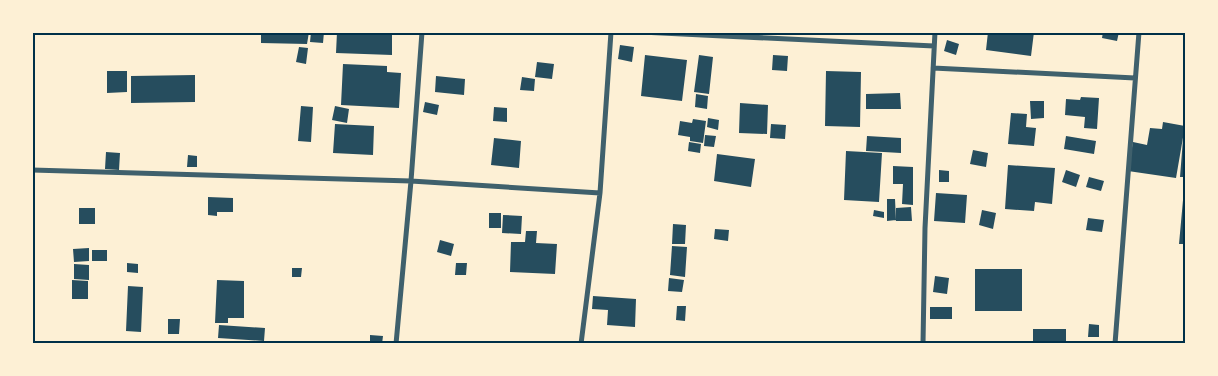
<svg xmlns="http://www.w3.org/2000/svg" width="1218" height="376" font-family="'Nunito Sans',sans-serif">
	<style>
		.building { fill: #264d5e }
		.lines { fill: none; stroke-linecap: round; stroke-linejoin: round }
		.minor { stroke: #3f606c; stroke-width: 5 }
		.neatline { fill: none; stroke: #003049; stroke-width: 2 }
	</style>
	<rect width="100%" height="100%" fill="#fdf0d5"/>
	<!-- building -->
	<path class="building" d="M261,32H309L307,44L261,43Z
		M311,32H324L323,43L310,42Z
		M337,32H392V55L336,53Z
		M988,32H1034L1031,56L986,50Z
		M1103,32H1119L1117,41L1102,38Z
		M947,40L959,44L956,55L944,51Z
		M620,45L634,47L632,62L618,59Z
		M299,47L308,48L306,64L296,62Z
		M645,55L687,60L682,101L641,96Z
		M699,55L713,57L709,94L694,92Z
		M773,55L788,56L787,71L772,70Z
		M537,62L554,64L552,79L535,77Z
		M343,64L387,66V72L401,73L399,108L341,105Z
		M107,71H127V92L107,93Z
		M826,71L861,72L860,127L825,126Z
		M195,75V102L131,103V76Z
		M436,76L465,79L464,95L435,92Z
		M522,77L535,79L534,91L520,90Z
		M900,93L901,109H866V94Z
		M696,94L708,96L707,109L695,107Z
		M1081,97L1099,98L1097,129L1084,128L1085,117L1065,115L1066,99L1080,100Z
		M1030,101H1044V118L1031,119Z
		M425,102L439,105L437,115L423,112Z
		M740,103L768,105L767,134L739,133Z
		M301,106L313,107L311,142L298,141Z
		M335,106L349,109L347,123L332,120Z
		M494,107L507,108V122L493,121Z
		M1011,113L1027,114L1026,127L1036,128L1034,146L1008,144Z
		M708,118L719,120L718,130L707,127Z
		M693,119L706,121L703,143L690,141V137L678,135L680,121L692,123Z
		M1163,122L1185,126L1176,178L1128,171L1133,142L1147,145L1150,128L1162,129Z
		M335,124L374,126L373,155L333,153Z
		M771,124L786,125L785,139L770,138Z
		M705,135L716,136L714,147L704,146Z
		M867,136L901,138V153L866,151Z
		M1066,136L1096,141L1094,154L1064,149Z
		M494,138L521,141L519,168L491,165Z
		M1183,139L1186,140V177H1180Z
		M689,142L701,144L700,153L688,151Z
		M973,150L988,153L986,167L970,164Z
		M846,151L882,153L879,202L844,200Z
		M106,152L120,153L119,170L105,169Z
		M717,154L755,159L751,187L714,181Z
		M188,155L197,156V167H187Z
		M1008,165L1055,168L1052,204L1035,202L1034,211L1005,209Z
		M893,166L913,167V205L902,204L903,184H893Z
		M939,170L949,171V182H939Z
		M1066,170L1080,175L1076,187L1062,182Z
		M1089,177L1104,181L1101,191L1086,187Z
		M1184,189H1186V244H1179Z
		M936,193L967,195L965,223L934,221Z
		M208,197L233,198V212H217V216L208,215Z
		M887,199H895L896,220L887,221Z
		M911,207L912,221H896V208Z
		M79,208H95V224H79Z
		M874,210L884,212V218L873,216Z
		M982,210L996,213L993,229L979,225Z
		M489,213H501V228H489Z
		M503,215L522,216L521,234L502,233Z
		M1088,218L1104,220L1102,232L1086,230Z
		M673,224L686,225L685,244H672Z
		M715,229L729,230L728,241L714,239Z
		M526,231H537L536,243L557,244L555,274L510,272L511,242H525Z
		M440,240L454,244L451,256L437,252Z
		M672,246L687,247L685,277L670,275Z
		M89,248V261L74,262L73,249Z
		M92,250H107V261H92Z
		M127,263L138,264V273L127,272Z
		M456,263H467L466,275H455Z
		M74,264L89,265V280L74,279Z
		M292,268H302L301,277H292Z
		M975,269H1022V311H975Z
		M935,276L949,278L947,294L933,292Z
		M669,278L684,280L682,292L668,291Z
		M72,280L88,281V299H72Z
		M217,280L244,281V318H228V323H215Z
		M128,286L143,287L141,332L126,331Z
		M593,296L636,299L635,327L607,325L608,310L592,309Z
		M677,306H686L685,321L676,320Z
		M930,307H952V319H930Z
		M168,319H180L179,334H168Z
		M1089,324L1099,325V337H1088Z
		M219,325L265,328L264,341L218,338Z
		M1033,329H1066V344H1033Z
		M370,335L383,336L382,344H370Z"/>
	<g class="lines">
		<!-- minor -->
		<path class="minor" d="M641,32L934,46
			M933,68L1135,78
			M32,170L411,181L600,193
			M396,344L411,181L422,32
			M581,344L600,193L611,32
			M923,344L925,228L935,32
			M1115,344L1139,32"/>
	</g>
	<!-- border -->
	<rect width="1218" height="376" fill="none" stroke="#fdf0d5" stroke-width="68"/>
	<rect x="34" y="34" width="1150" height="308" class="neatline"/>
</svg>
